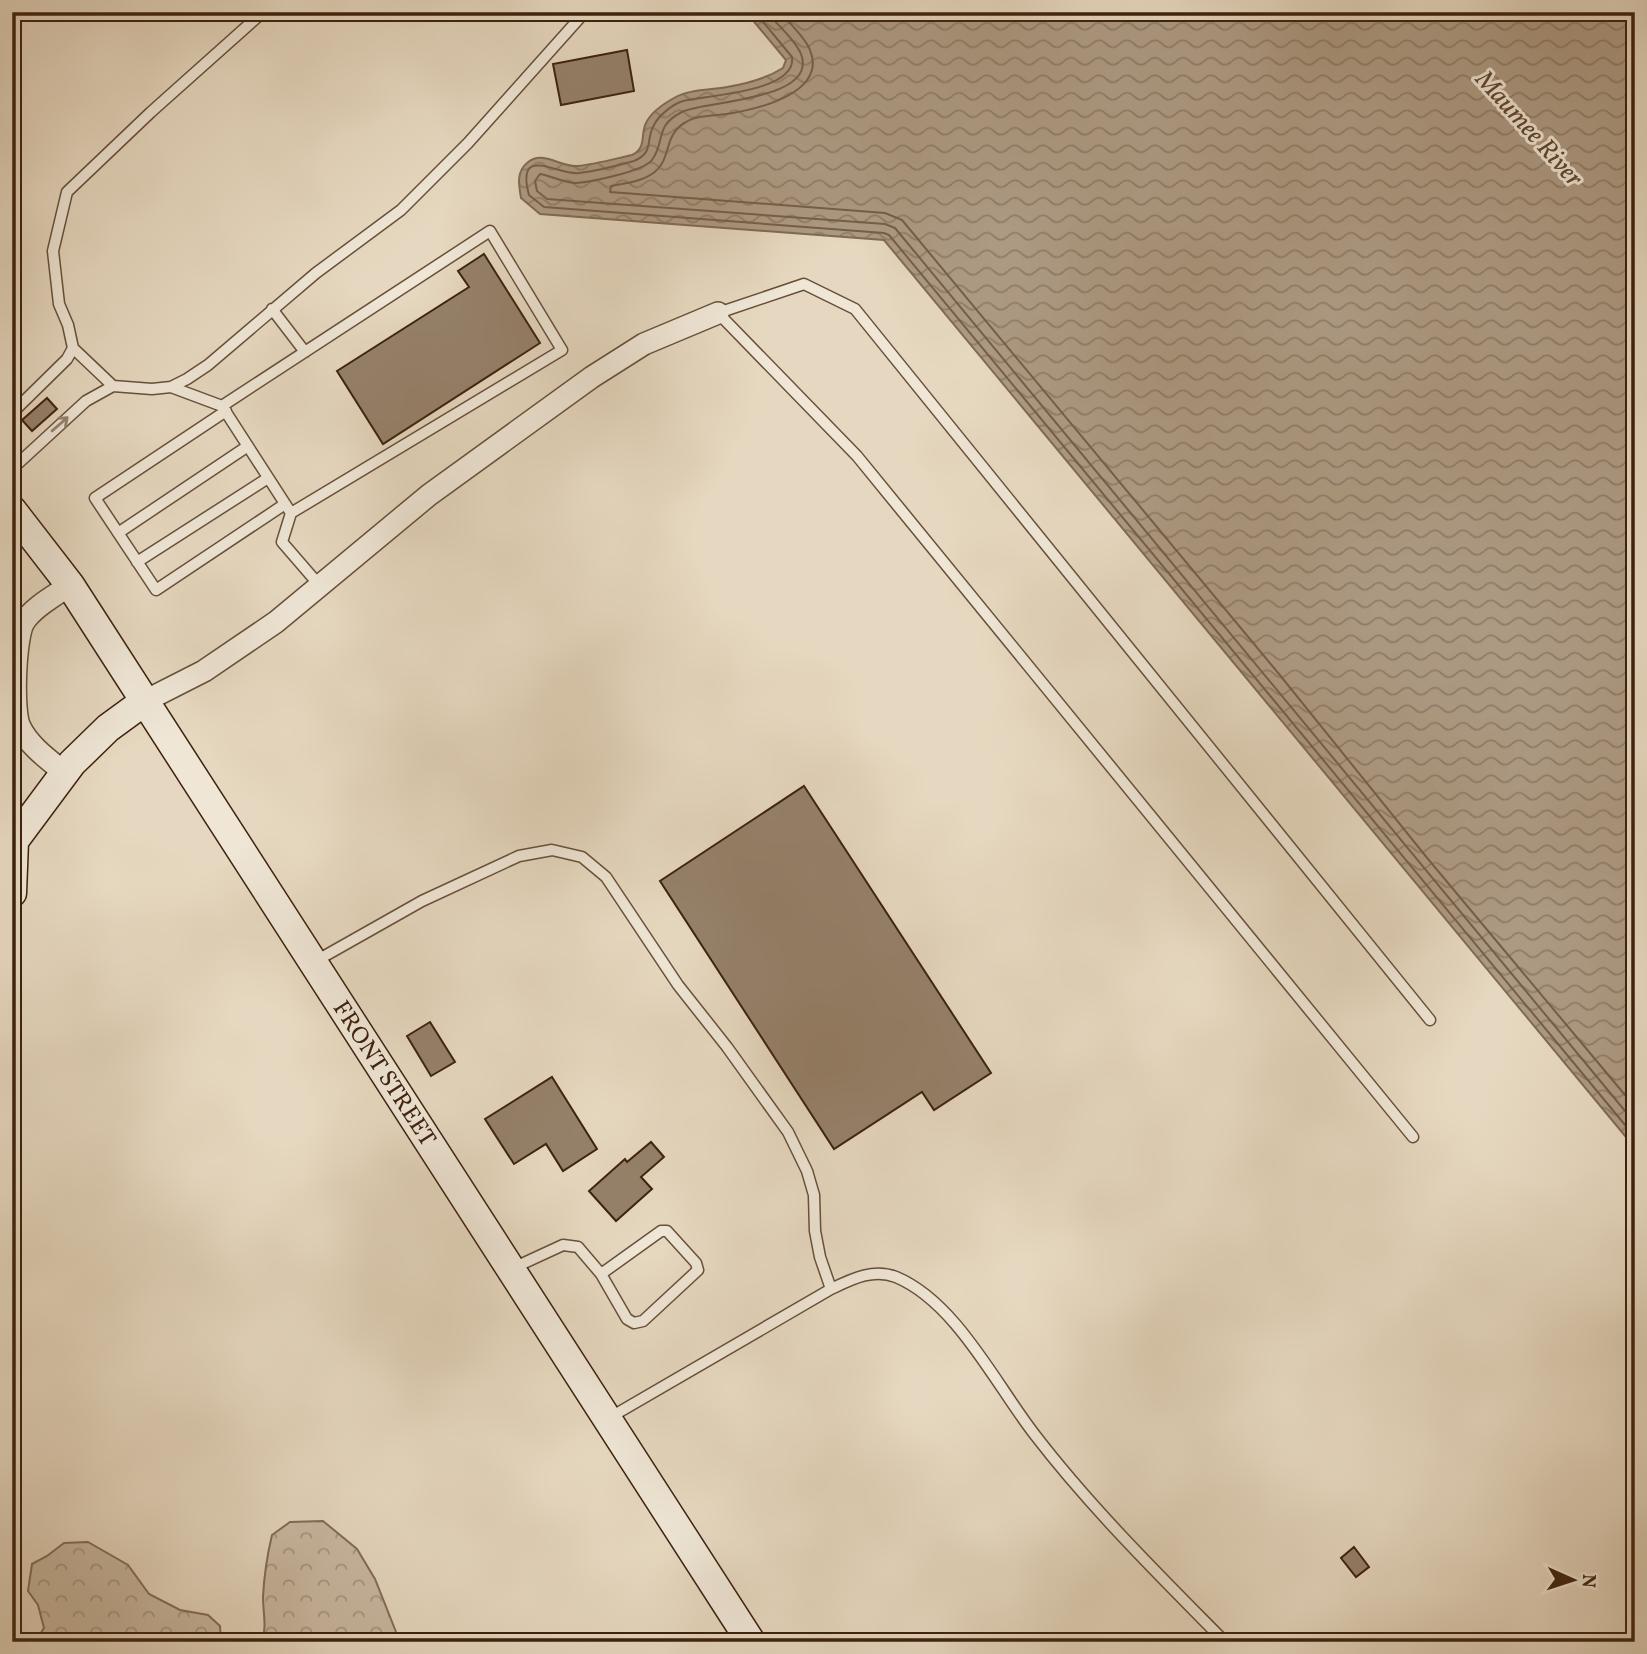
<svg xmlns="http://www.w3.org/2000/svg" width="1647" height="1654" font-family="Vollkorn,serif">
	<style>
		.forest { fill: url(#forest-crowns); stroke: #836e58; stroke-width: 2 }
		.water { fill: url(#water-waves); stroke: #806a54; stroke-width: 2 }
		.lines { fill: none; stroke-linecap: round; stroke-linejoin: round }
		.shore { stroke: #755e48; stroke-width: 2 }
		.building { fill: #95816b; stroke: #3d220e; stroke-width: 2 }
		.lane-casing { stroke: #67503a; stroke-width: 13 }
		.street-casing { stroke: #67503a; stroke-width: 24 }
		.secondary-casing { stroke: #3d220e; stroke-width: 31 }
		.lane { stroke: #efe6d6; stroke-width: 10 }
		.street { stroke: #efe6d6; stroke-width: 21 }
		.secondary { stroke: #efe6d6; stroke-width: 28 }
		.oneway { stroke: #968472 }
		.labels { text-anchor: middle; stroke-width: 6; stroke-linejoin: round; paint-order: stroke }
		.street-label { font-size: 24px; fill: #3d220e; stroke: #efe6d6 }
		.water-label { font-size: 26px; font-style: italic; fill: #5f4631; stroke: #efe6d6 }
	</style>
	<defs>
		<pattern id="forest-crowns" width="20" height="18" patternUnits="userSpaceOnUse" patternTransform="scale(1.75)"><rect width="20" height="18" fill="#c9b9a2"/><path d="M2 6a3 3 0 1 1 6 0M12 15a3 3 0 1 1 6 0" fill="none" stroke="#a49682"/></pattern>
		<pattern id="water-waves" width="16" height="10" patternUnits="userSpaceOnUse" patternTransform="scale(1.75)"><rect width="16" height="10" fill="#ad9a83"/><path d="M0 5q4-4 8 0t8 0" fill="none" stroke="#8e7d6a"/></pattern>
	</defs>
	<rect width="100%" height="100%" fill="#e6d8c0"/>
	<filter id="stains"><feTurbulence type="fractalNoise" baseFrequency=".00286" numOctaves="4"/><feColorMatrix values="0 0 0 0 .2 0 0 0 0 .09 0 0 0 0 .02 0 0 0 .5 -.17"/></filter>
	<radialGradient id="worn" r=".72"><stop offset=".6" stop-color="#630" stop-opacity="0"/><stop offset="1" stop-color="#630" stop-opacity=".3"/></radialGradient>
	<!-- forest -->
	<path class="forest" d="M323,1521L357,1549L375,1579L400,1642H262C267,1627 263,1612 263,1597C264,1576 267,1556 272,1535L290,1522Z
		M88,1542L128,1565L149,1594L180,1610L208,1615L220,1626L221,1642H35L44,1628L38,1605L28,1591L32,1564L47,1556L64,1543Z"/>
	<!-- water -->
	<path class="water" d="M746,12H1635V1148L884,240L540,214L521,198C519,186 516,172 527,163C543,149 561,168 578,166C596,164 614,159 632,155C647,148 640,135 646,123C651,112 665,103 674,98C689,89 711,90 727,87C746,84 767,78 783,68L786,60Z"/>
	<g class="lines">
		<!-- shore -->
		<path class="shore" d="M755,12L792,57C797,92 707,95 683,101C673,104 659,115 654,125C645,140 655,152 634,161C616,166 597,171 579,173C559,176 515,143 529,195L544,207L884,233L889,235L1635,1137
			M767,12C777,25 795,39 801,54C819,101 702,101 682,112C654,126 666,140 652,160C644,171 591,182 576,183C564,183 552,176 540,174L535,181L537,191L547,199L885,224L895,228L1635,1123
			M780,12C790,24 805,37 810,50C827,92 761,108 733,113C718,116 699,114 686,122C662,135 673,160 652,174C640,182 625,183 611,186L610,192L885,213L902,220L1279,674L1428,859L1635,1107"/>
	</g>
	<!-- building -->
	<path class="building" d="M627,50L634,91L561,105L553,64Z
		M484,254L540,343L383,444L337,371L469,287L458,271Z
		M47,398L57,409L32,431L22,420Z
		M804,786L991,1073L934,1110L922,1092L834,1149L660,881Z
		M430,1022L455,1062L431,1076L407,1036Z
		M552,1077L597,1149L563,1171L546,1144L514,1164L485,1119Z
		M651,1142L664,1157L641,1177L652,1189L616,1221L589,1191L625,1159L627,1162Z
		M1354,1547L1369,1567L1356,1577L1341,1558Z"/>
	<g class="lines">
		<!-- lane casing -->
		<g class="lane-casing">
			<path id="lane" d="M272,309L305,352
				M113,386L73,348L68,325L59,304L53,251L67,192L151,112L263,12
				M171,387L222,406
				M226,411L95,498L156,590L285,504
				M12,413L67,359L73,348
				M12,469L86,401L113,386L152,389L171,387L187,379L208,365L316,273L401,210L468,143L585,12
				M291,513L562,350L490,231L222,406L291,513L282,542L320,586
				M118,533L248,446
				M137,562L268,478
				M314,962L422,901L519,856L552,850L582,857L606,877L678,985L727,1047L788,1132L807,1171L814,1195L815,1231L820,1257L831,1289
				M1413,1137L857,456L718,313L804,284L855,309L1430,1020
				M511,1269L563,1245L578,1247L601,1274L627,1319L634,1323L643,1321L698,1270L696,1263L667,1231H661L601,1274
				M609,1418L831,1289C852,1279 873,1268 896,1277C956,1302 996,1385 1035,1435C1092,1509 1159,1575 1225,1642"/>
		</g>
		<!-- street casing -->
		<g class="street-casing">
			<path id="street" d="M145,701L204,671L276,622L429,495L592,377L644,344L718,313
				M65,773C49,760 29,746 20,727C12,712 15,636 24,622C33,607 56,595 70,585"/>
		</g>
		<!-- secondary casing -->
		<g class="secondary-casing">
			<path id="secondary" d="M12,510L70,585L751,1642
				M12,893L14,841L72,763L108,728L145,701"/>
		</g>
		<!-- lane -->
		<use href="#lane" class="lane"/>
		<!-- street -->
		<use href="#street" class="street"/>
		<!-- secondary -->
		<use href="#secondary" class="secondary"/>
	</g>
	<!-- one-way arrows -->
	<defs><path id="oneway-shaft" d="M-6 0H5M1.5-3L5.5 0L1.5 3" fill="none" stroke-width="1.6" stroke-linecap="round" stroke-linejoin="round" transform="scale(1.75)"/></defs>
	<use class="oneway" href="#oneway-shaft" transform="translate(60 424) rotate(-41)"/>
	<g class="labels">
		<!-- street labels -->
		<g class="street-label">
			<text transform="translate(385 1073) rotate(57)" y="8">FRONT STREET</text>
		</g>
		<!-- water labels -->
		<g class="water-label">
			<text transform="translate(1530 128) rotate(48)" y="9">Maumee River</text>
		</g>
	</g>
	<!-- margin -->
	<rect width="1647" height="1654" fill="none" stroke="#e6d8c0" stroke-width="42"/>
	<rect x="14" y="14" width="1619" height="1626" fill="none" stroke="#3d220e" stroke-width="3.5"/>
	<rect x="21" y="21" width="1605" height="1612" fill="none" stroke="#3d220e" stroke-width="2"/>
	<!-- north arrow -->
	<g transform="translate(1573 1580) rotate(93)" stroke="#efe6d6" stroke-width="5" paint-order="stroke">
	<path d="M0-5L12 26L0 18L-12 26Z" fill="#3d220e"/>
	<text y="-10" font-size="19" font-weight="bold" text-anchor="middle" fill="#3d220e">N</text>
	</g>
	<rect width="100%" height="100%" filter="url(#stains)"/>
	<rect width="100%" height="100%" fill="url(#worn)"/>
</svg>
